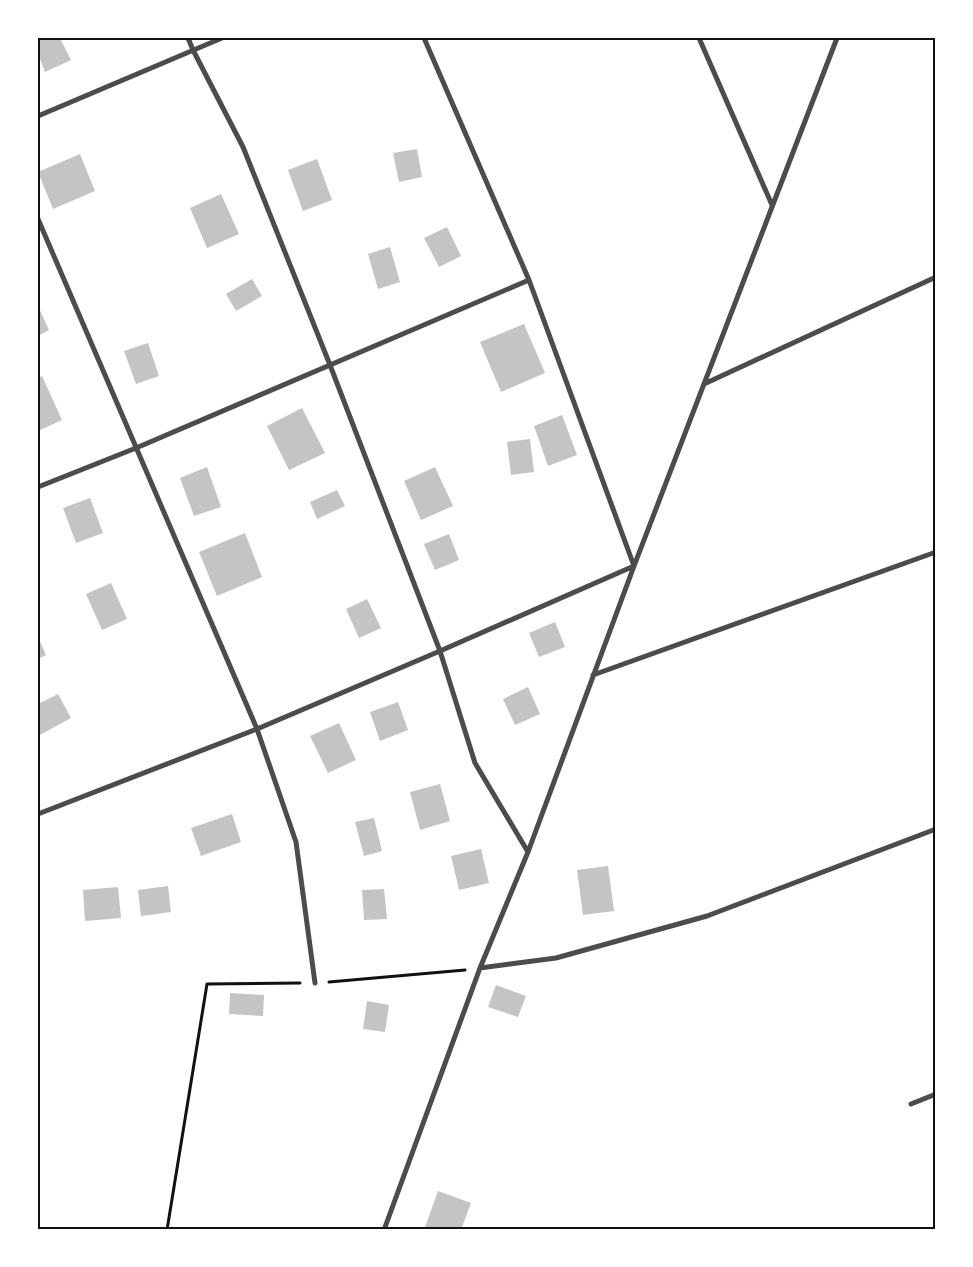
<svg xmlns="http://www.w3.org/2000/svg" width="973" height="1267" font-family="Overpass,sans-serif">
	<style>
		.building { fill: #c4c4c4 }
		.lines { fill: none; stroke-linecap: round; stroke-linejoin: round }
		.path { stroke: #111; stroke-width: 3 }
		.minor { stroke: #4c4c4c; stroke-width: 5 }
		.neatline { fill: none; stroke: #111; stroke-width: 2 }
	</style>
	<rect width="100%" height="100%" fill="#fff"/>
	<!-- building -->
	<path class="building" d="M41,38H60L71,60L45,72L38,54V39Z
		M417,149L422,177L399,182L393,153Z
		M80,154L95,191L53,209L38,172Z
		M317,159L332,200L303,211L288,170Z
		M221,194L239,234L207,248L190,208Z
		M447,227L461,256L439,267L424,238Z
		M390,247L400,282L378,289L368,254Z
		M252,279L262,296L236,311L226,294Z
		M38,306L49,330L38,336Z
		M524,324L545,373L501,392L480,342Z
		M148,343L159,376L136,384L124,351Z
		M42,376L62,420L38,431V378Z
		M302,408L325,453L289,470L267,426Z
		M562,415L577,455L548,466L534,426Z
		M530,439L534,472L511,475L507,442Z
		M207,467L221,507L194,516L180,478Z
		M435,467L453,506L421,520L404,481Z
		M337,490L345,506L317,519L310,502Z
		M90,498L103,533L76,543L63,508Z
		M245,533L262,577L217,596L199,552Z
		M449,534L459,560L435,570L424,544Z
		M111,583L127,619L102,630L86,594Z
		M367,599L381,628L359,638L346,609Z
		M555,622L565,647L539,657L529,633Z
		M38,637L46,655L38,659Z
		M528,687L540,714L515,725L503,699Z
		M58,694L71,718L38,736V704Z
		M398,702L408,730L380,741L370,712Z
		M339,723L356,760L328,773L310,736Z
		M440,784L450,821L420,830L410,792Z
		M232,814L241,842L201,856L191,828Z
		M374,818L382,851L364,856L355,822Z
		M481,849L489,883L459,890L451,856Z
		M608,866L614,911L583,915L577,870Z
		M168,886L171,912L141,916L138,890Z
		M118,887L121,918L85,921L83,890Z
		M384,889L387,919L364,920L362,890Z
		M496,985L526,996L518,1017L488,1007Z
		M230,993L264,995L263,1016L229,1014Z
		M367,1001L389,1005L385,1032L363,1029Z
		M438,1191L471,1203L461,1230H424Z"/>
	<g class="lines">
		<!-- path -->
		<path class="path" d="M329,982L465,970
			M167,1230L207,984L300,983"/>
		<!-- minor -->
		<path class="minor" d="M188,38L193,50L243,147L330,365L440,651L475,763L528,852
			M699,38L772,205
			M38,116L222,38
			M38,219L257,729L296,842L315,983
			M704,384L936,277
			M38,487L136,448L529,280
			M593,675L936,552
			M38,814L257,729L440,651L634,566L529,280L424,38
			M480,968L556,958L707,916L936,829
			M911,1104L936,1094
			M384,1230L480,968L528,852L634,566L837,38"/>
	</g>
	<!-- border -->
	<rect width="973" height="1267" fill="none" stroke="#ffffff" stroke-width="78"/>
	<rect x="39" y="39" width="895" height="1189" class="neatline"/>
</svg>
